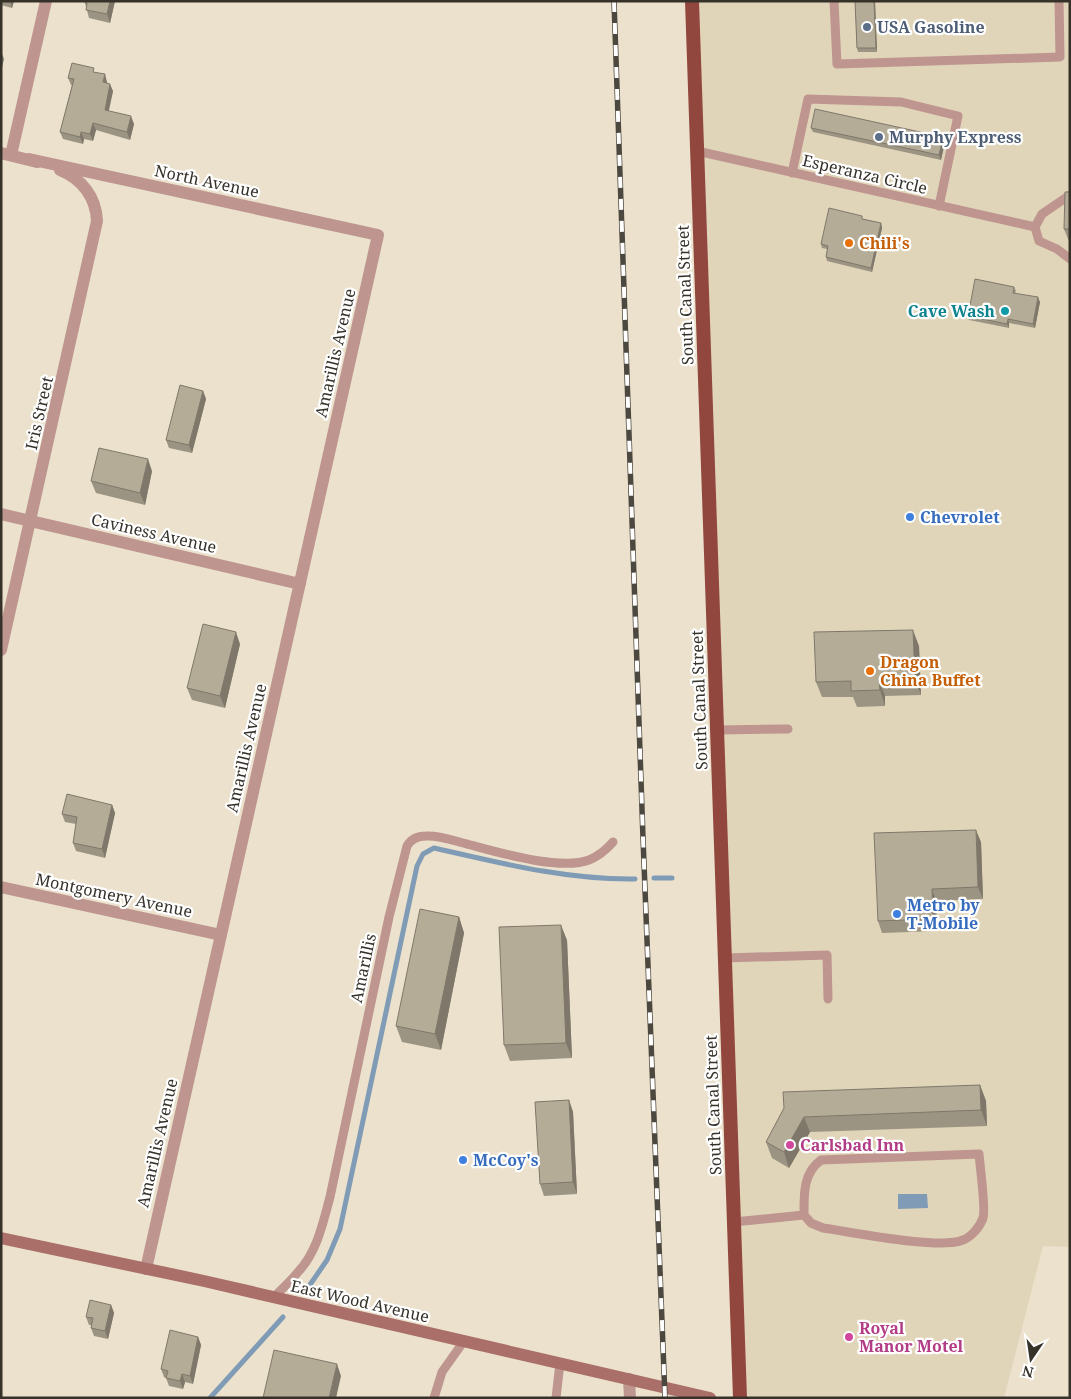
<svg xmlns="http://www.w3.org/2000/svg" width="1071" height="1399" font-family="'Noto Serif',serif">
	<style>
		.built { fill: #e1d5b9 }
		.water { fill: #7f9bb5 }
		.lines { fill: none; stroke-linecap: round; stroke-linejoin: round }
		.stream { stroke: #7f9bb5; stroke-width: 5 }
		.service { stroke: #be958f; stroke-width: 9 }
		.minor { stroke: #be958f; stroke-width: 12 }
		.secondary { stroke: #a96f68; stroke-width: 12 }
		.trunk { stroke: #92473e; stroke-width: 14 }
		.rail-casing { stroke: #4d483f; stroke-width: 5.5 }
		.rail { stroke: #fff; stroke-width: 4; stroke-dasharray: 11; stroke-linecap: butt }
		.wall { fill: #9c9483 }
		.shaded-wall { fill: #7f786a }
		.building { fill: #b5ac98; stroke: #7f786a }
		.service-dot { fill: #5c6f8a; stroke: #fff; stroke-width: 2 }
		.food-dot { fill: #e8710a; stroke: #fff; stroke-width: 2 }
		.culture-dot { fill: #0f9aa8; stroke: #fff; stroke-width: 2 }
		.shop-dot { fill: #3f7fe0; stroke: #fff; stroke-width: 2 }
		.hotel-dot { fill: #d1479c; stroke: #fff; stroke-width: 2 }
		.labels { text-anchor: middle; stroke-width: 4.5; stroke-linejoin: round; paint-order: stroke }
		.service-label { font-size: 16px; font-weight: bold; fill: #4e5e75; stroke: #fff; text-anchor: start }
		.street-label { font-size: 16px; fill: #36322a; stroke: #fff }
		.food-label { font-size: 16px; font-weight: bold; fill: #c56008; stroke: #fff; text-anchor: start }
		.culture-label { font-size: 16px; font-weight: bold; fill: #0d838f; stroke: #fff; text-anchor: end }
		.shop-label { font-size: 16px; font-weight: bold; fill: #366cbe; stroke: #fff; text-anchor: start }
		.hotel-label { font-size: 16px; font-weight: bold; fill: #b23c85; stroke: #fff; text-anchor: start }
	</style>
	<rect width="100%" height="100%" fill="#ebe1cc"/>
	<!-- built -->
	<path class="built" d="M692,1H1070V1247L1043,1246L1004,1398H740Z"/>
	<!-- water -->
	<path class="water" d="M898,1194H927L928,1208L898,1209Z"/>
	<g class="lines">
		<!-- stream -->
		<path class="stream" d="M654,878H672
			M305,1292L327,1260L340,1229L417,866L423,854L434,848C500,863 567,880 635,879
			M210,1398L283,1317"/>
		<!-- service -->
		<path class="service" d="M834,1L837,64L1060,57L1059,1
			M697,151L1035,227L1039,241L1057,249L1070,259
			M792,173L808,99L901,102L958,116L939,206
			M1035,227L1042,214L1070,195
			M717,730L788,729
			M725,958L827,955L828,999
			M979,1154C980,1166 986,1210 983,1218C980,1227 971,1237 963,1240C939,1250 852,1232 823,1228L811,1223L804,1215C804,1194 803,1173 821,1160Z
			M734,1222L804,1215
			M274,1297C282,1289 291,1281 298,1272C317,1252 323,1223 330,1197L389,917L407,846C411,839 417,836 426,836C440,835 454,841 467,844C497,852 560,871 589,860C599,856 606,850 613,842
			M434,1398L442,1372L464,1341
			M556,1398L560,1363"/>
		<!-- minor -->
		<path class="minor" d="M1,153L37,162
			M11,155L46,1
			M29,159L378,235L146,1269
			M1,514L300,584
			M1,650L97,221C96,197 82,179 60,170
			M1,887L221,935
			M629,1379L630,1398"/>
		<!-- secondary -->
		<path class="secondary" d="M1,1238L204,1281L710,1398"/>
		<!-- trunk -->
		<path class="trunk" d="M692,1L740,1398"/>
		<!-- rail casing -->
		<g class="rail-casing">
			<path id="rail" d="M614,1L643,838L665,1398"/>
		</g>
		<!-- rail -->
		<use href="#rail" class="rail"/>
	</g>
	<!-- wall -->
	<path class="wall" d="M1,1H14L12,8L1,5Z
		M115,1L110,23L89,18L85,3Z
		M855,1H875L877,52H858L857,48Z
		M96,73L107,82V83L113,91L109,111L134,124L130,140L96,130L93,141L84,139L83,144L63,139L60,132L72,85H71L68,78Z
		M811,128L945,142L941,160L813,132Z
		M1070,192V244L1064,229Z
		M864,219L881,223L882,228L872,272L827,261L826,257L827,249L822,248L821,244Z
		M1014,287L1016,291L1015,293L1040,302L1035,328L1009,323V328L969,320L968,316Z
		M203,391L206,399L192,453L169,448L166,440Z
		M152,471L145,505L96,493L91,481Z
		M240,644L225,708L192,700L187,688Z
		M919,646L921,695L885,696V706L857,707L853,697H822L816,682Z
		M112,805L115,813L105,858L76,851L73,843L76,824L65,822L62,814Z
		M981,842L983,899L936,901L937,931L882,933L878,921Z
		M459,917L464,933L441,1050L402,1042L396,1026Z
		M567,940L572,1058L510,1061L504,1045Z
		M980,1085L986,1101L987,1126L810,1132L789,1168L772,1158L766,1142L784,1108Z
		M569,1100L573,1112L577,1194L544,1196L540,1184Z
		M111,1305L114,1313L108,1339L94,1336L91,1328V1325H89L86,1317Z
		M198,1337L201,1345L193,1384L185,1382L183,1389L169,1386L166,1378L164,1377L161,1369Z"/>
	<!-- shaded-wall -->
	<path class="shaded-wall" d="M10,1H14L12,8Z
		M110,1H115L110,23L107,14Z
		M874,1H875L877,52L876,48Z
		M1,51L4,59L1,72Z
		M105,74L107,82L106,90L103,82Z
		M110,84L113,91L107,117L105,110Z
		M131,116L134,124L130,140L127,132Z
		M93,123L96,130L93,141L90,134Z
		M81,132L84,139L83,144L80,137Z
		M943,137L945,142L941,160L939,155Z
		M881,223L882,228L872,272L871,268Z
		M1038,297L1040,302L1035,328L1033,324Z
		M1008,319L1009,323V328L1007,324Z
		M203,391L206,399L192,453L189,445Z
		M148,459L152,471L145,505L140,493Z
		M913,630L919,646L921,695L915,679Z
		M236,632L240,644L225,708L220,696Z
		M879,680L885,696V706L880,690Z
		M112,805L115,813L105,858L102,849Z
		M976,830L981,842L983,899L978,887Z
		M932,889L936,901L937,931L933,919Z
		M459,917L464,933L441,1050L435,1034Z
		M561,925L567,940L572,1058L566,1043Z
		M980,1085L986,1101L987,1126L981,1110Z
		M569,1100L573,1112L577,1194L573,1182Z
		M804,1117L810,1132L789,1168L784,1152Z
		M111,1305L114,1313L108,1339L105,1331Z
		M198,1337L201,1345L193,1384L190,1376Z
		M337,1364L341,1376L336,1398H329Z
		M182,1374L185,1382L183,1389L180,1381Z"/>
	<!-- building -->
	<path class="building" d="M85,1H110L107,14L86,10L87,3H85Z
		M855,1H874L876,48H857Z
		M72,63L94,68L93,72L105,74L103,82L110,84L105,110L131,116L127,132L93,123L90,134L81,132L80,137L60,132L74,79L68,78Z
		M815,109L943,137L939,155L811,128Z
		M1065,192H1070V229H1064Z
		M829,208L862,216V219L881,223L871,268L826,257L828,246L821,244Z
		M975,279L1014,287L1013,293L1038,297L1033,324L1008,319L1007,324L968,316Z
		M180,385L203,391L189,445L166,440Z
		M99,448L148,459L140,493L91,481Z
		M203,624L236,632L220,696L187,688Z
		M913,630L915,679L879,680L880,690L851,691V681L816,682L814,632Z
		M67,794L112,805L102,849L73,843L77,817L62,814Z
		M976,830L978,887L932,889L933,919L878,921L874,833Z
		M420,909L459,917L435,1034L396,1026Z
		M561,925L566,1043L504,1045L499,927Z
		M980,1085L981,1110L804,1117L784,1152L766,1142L784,1108L783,1092Z
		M569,1100L573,1182L540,1184L535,1102Z
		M90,1300L111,1305L105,1331L91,1328L93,1318L86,1317Z
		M170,1330L198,1337L190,1376L182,1374L180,1381L166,1378L168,1371L161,1369Z
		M274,1350L337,1364L329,1398H263Z"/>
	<!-- markers -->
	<g class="service-dot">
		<circle cx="867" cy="27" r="5"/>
		<circle cx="879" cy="137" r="5"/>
	</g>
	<g class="food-dot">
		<circle cx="849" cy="243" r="5"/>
		<circle cx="870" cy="671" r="5"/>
	</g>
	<circle class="culture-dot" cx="1005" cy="311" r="5"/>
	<g class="shop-dot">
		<circle cx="910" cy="517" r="5"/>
		<circle cx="897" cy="914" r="5"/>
		<circle cx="463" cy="1160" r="5"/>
	</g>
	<g class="hotel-dot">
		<circle cx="790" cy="1145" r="5"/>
		<circle cx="849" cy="1337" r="5"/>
	</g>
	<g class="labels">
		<!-- service labels -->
		<g class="service-label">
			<text x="877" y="33">USA Gasoline</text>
			<text x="889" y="143">Murphy Express</text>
		</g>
		<!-- street labels -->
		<g class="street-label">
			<text transform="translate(865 174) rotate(13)" y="6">Esperanza Circle</text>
			<text transform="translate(207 181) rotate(12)" y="6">North Avenue</text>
			<text transform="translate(685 295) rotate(-92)" y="6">South Canal Street</text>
			<text transform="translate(335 353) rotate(-77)" y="6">Amarillis Avenue</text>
			<text transform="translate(39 413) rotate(-77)" y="6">Iris Street</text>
			<text transform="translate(154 533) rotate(13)" y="6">Caviness Avenue</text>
			<text transform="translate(699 700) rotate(-92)" y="6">South Canal Street</text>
			<text transform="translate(246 748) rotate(-77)" y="6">Amarillis Avenue</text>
			<text transform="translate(114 895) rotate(12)" y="6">Montgomery Avenue</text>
			<text transform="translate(363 968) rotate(-78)" y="6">Amarillis</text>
			<text transform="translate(713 1105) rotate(-92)" y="6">South Canal Street</text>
			<text transform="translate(157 1143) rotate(-77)" y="6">Amarillis Avenue</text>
			<text transform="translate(360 1301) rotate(13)" y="6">East Wood Avenue</text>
		</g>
		<!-- food labels -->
		<g class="food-label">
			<text x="859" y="249">Chili's</text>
			<text x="880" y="668">Dragon<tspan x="880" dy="18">China Buffet</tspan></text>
		</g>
		<!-- culture labels -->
		<g class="culture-label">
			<text x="995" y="317">Cave Wash</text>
		</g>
		<!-- shop labels -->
		<g class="shop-label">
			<text x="920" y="523">Chevrolet</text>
			<text x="907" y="911">Metro by<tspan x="907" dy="18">T-Mobile</tspan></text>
			<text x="473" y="1166">McCoy's</text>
		</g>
		<!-- hotel labels -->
		<g class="hotel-label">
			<text x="800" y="1151">Carlsbad Inn</text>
			<text x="859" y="1334">Royal<tspan x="859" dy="18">Manor Motel</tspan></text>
		</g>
	</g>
	<!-- border -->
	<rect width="1071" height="1399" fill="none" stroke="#36322a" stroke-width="5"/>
	<!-- north arrow -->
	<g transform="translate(1031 1359) rotate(193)" stroke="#ffffff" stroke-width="4" paint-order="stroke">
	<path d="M0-4L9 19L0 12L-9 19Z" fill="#36322a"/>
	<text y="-8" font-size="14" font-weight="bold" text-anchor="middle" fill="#36322a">N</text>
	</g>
</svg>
